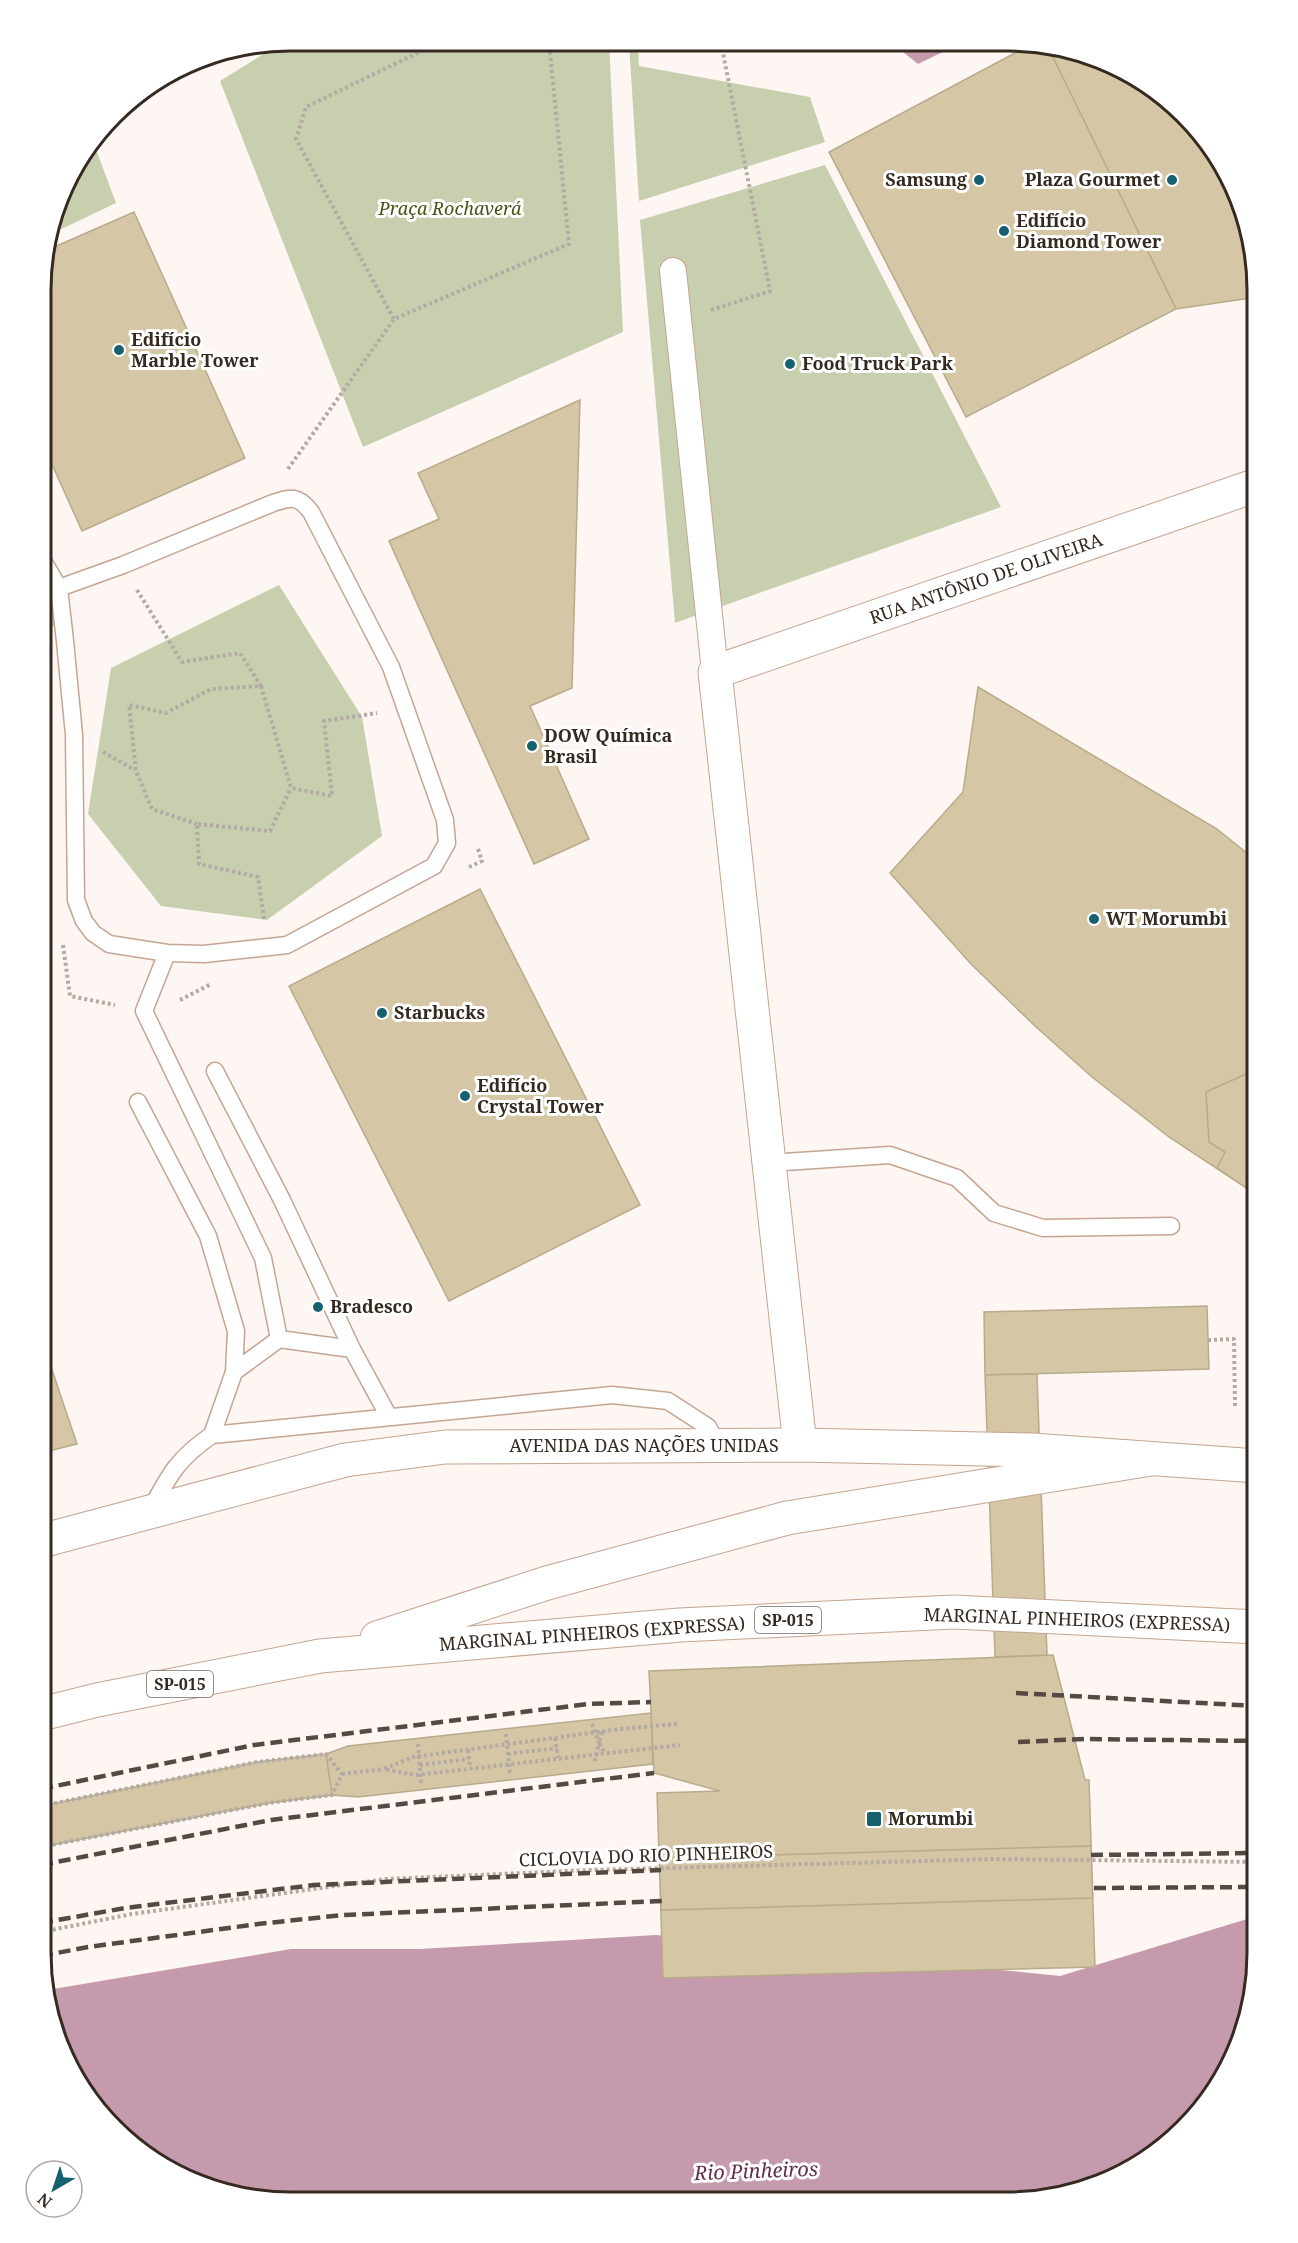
<svg xmlns="http://www.w3.org/2000/svg" width="1298" height="2243" font-family="'Noto Serif',serif">
	<style>
		.green { fill: #c7cfaf }
		.water { fill: #c59aad }
		.building { fill: #d5c6a5; stroke: #b8aa8a; stroke-width: 1.5 }
		.lines { fill: none; stroke-linecap: round; stroke-linejoin: round }
		.service-casing { stroke: #c5a591; stroke-width: 19 }
		.pedestrian-casing { stroke: #c5a591; stroke-width: 28 }
		.minor-casing { stroke: #c5a591; stroke-width: 35 }
		.trunk-casing { stroke: #c5a591; stroke-width: 35 }
		.motorway-casing { stroke: #c5a591; stroke-width: 35 }
		.path { stroke: #b3aaa4; stroke-width: 4; stroke-dasharray: 3 3; stroke-linecap: butt }
		.service { stroke: #fff; stroke-width: 16 }
		.pedestrian { stroke: #fff; stroke-width: 26 }
		.minor { stroke: #fff; stroke-width: 33 }
		.trunk { stroke: #fff; stroke-width: 33 }
		.motorway { stroke: #fff; stroke-width: 33 }
		.rail { stroke: #554a41; stroke-width: 4.5; stroke-dasharray: 12 6; stroke-linecap: butt }
		.path-bridge { stroke: #b3aaa4; stroke-width: 4; stroke-dasharray: 3 3; stroke-linecap: butt }
		.poi-dot { fill: #17606f; stroke: #fff; stroke-width: 2 }
		.labels { text-anchor: middle; stroke-width: 6; stroke-linejoin: round; paint-order: stroke }
		.shield { fill: #fff; stroke: #726963; stroke-width: 1.5 }
		.shield-label { font-size: 16px; font-weight: bold; fill: #352920 }
		.poi-label { font-size: 18px; font-weight: bold; fill: #352920; stroke: #fff; text-anchor: start }
		.park-label { font-size: 18px; font-style: italic; fill: #485414; stroke: #fff }
		.street-label { font-size: 18px; fill: #352920; stroke: #fff }
		.water-label { font-size: 20px; font-style: italic; fill: #652e49; stroke: #fff }
		.rim { fill: none; stroke: #352920; stroke-width: 3 }
	</style>
	<rect width="100%" height="100%" fill="#fdf6f2"/>
	<!-- green -->
	<path class="green" d="M290,41L609,42L623,332L363,447L220,81L283,42Z
		M629,43H638L639,66L810,97L825,142L639,201Z
		M94,144L116,203L49,235L66,179Z
		M825,165L1001,507L675,623L640,220Z
		M42,565L66,620L42,631Z
		M279,585L362,717L382,836L267,920L161,906L88,814L111,668Z"/>
	<!-- water -->
	<path class="water" d="M893,44L957,45L918,64Z
		M1257,1916V1969L1239,2048L1206,2105L1160,2151L1088,2189L1008,2202L257,2200L180,2177L126,2141L83,2092L54,2033L47,1990L291,1949H420L656,1935L1060,1976Z"/>
	<!-- building -->
	<path class="building" d="M1030,45H1047L1176,309L966,417L829,152Z
		M1047,45H1056L1118,66L1172,102L1215,151L1244,210L1257,297L1176,309Z
		M134,212L245,458L82,531L42,442L43,258L45,251Z
		M580,400L572,688L530,706L589,839L534,864L389,541L439,519L418,473Z
		M978,687L1217,829L1257,861V1195L1169,1137L1092,1077L1035,1026L971,964L890,873L963,792Z
		M480,889L640,1205L449,1301L289,986Z
		M1257,1069V1195L1217,1168L1225,1152L1209,1142L1206,1092Z
		M1207,1306L1209,1369L985,1375L984,1312Z
		M49,1361L77,1444L41,1453V1363Z
		M1037,1374L1047,1655L995,1657L985,1375Z
		M1053,1655L1085,1780H1089L1095,1967L663,1978L657,1793L720,1791L654,1773L649,1671Z
		M651,1713L653,1764L358,1797L332,1795L326,1754L348,1746Z
		M326,1754L332,1795L269,1803L41,1847V1806L257,1762Z
		M1091,1846L1093,1898L661,1910L659,1858Z"/>
	<g class="lines">
		<!-- service casing -->
		<g class="service-casing">
			<path id="service" d="M42,559L59,588L65,641L74,735L76,900L84,921L93,933L109,944L167,953L204,954L287,945L434,866L447,843L445,820L391,667L311,512C298,495 291,497 273,503L123,565L59,588
				M167,953L144,1011L263,1258L279,1339
				M215,1071L282,1200L352,1349L389,1417
				M138,1102L208,1236L236,1331L234,1372
				M769,1163L890,1155L957,1178L994,1213L1043,1228L1171,1226
				M212,1435L234,1372L279,1339L352,1349
				M150,1511C169,1475 178,1458 212,1435L612,1395L668,1401L708,1427L718,1445"/>
		</g>
		<!-- pedestrian casing -->
		<g class="pedestrian-casing">
			<path id="pedestrian" d="M673,271L715,672"/>
		</g>
		<!-- minor casing -->
		<g class="minor-casing">
			<path id="minor" d="M800,1445L715,672L1257,485"/>
		</g>
		<!-- trunk casing -->
		<g class="trunk-casing">
			<path id="trunk" d="M41,1541L345,1460L445,1447L800,1445L1032,1450L1257,1466"/>
		</g>
		<!-- motorway casing -->
		<g class="motorway-casing">
			<path id="motorway" d="M377,1638L547,1583L787,1518L1151,1459
				M41,1714L97,1700L320,1656L680,1625L954,1612L1257,1627"/>
		</g>
		<!-- path -->
		<path class="path" d="M711,310L770,291L721,43
			M394,319L296,139L306,107L442,41
			M288,469L394,319L569,244L549,42
			M137,590L182,662L240,653L261,686L211,689L166,713L129,705L136,771L152,809L197,824
			M261,686L291,788L332,796L324,721L377,713
			M103,752L135,770
			M469,867L482,861L477,846
			M264,919L258,877L199,864L197,824L270,831L291,788
			M63,945L70,996L115,1005
			M180,1000L211,984
			M1208,1340L1234,1339L1235,1406
			M592,1724L599,1743L594,1764
			M506,1734L510,1774
			M555,1738L558,1758
			M418,1744L421,1784
			M468,1750L470,1768
			M508,1754L557,1748
			M420,1765L469,1759
			M342,1774L384,1769
			M41,1847L269,1803L332,1795L342,1774L326,1754L257,1762L41,1806
			M41,1932L132,1914L386,1879L593,1870L994,1859L1257,1862"/>
		<!-- service -->
		<use href="#service" class="service"/>
		<!-- pedestrian -->
		<use href="#pedestrian" class="pedestrian"/>
		<!-- minor -->
		<use href="#minor" class="minor"/>
		<!-- trunk -->
		<use href="#trunk" class="trunk"/>
		<!-- motorway -->
		<use href="#motorway" class="motorway"/>
		<!-- rail -->
		<path class="rail" d="M1016,1693L1257,1706
			M1018,1742L1084,1739L1257,1741
			M41,1789L254,1745L588,1704L651,1702
			M1091,1855L1257,1853
			M41,1865L271,1820L654,1773
			M1094,1888L1257,1887
			M41,1923L125,1908L314,1885L661,1870
			M41,1956L88,1947L258,1924L343,1915L662,1901"/>
		<!-- path-bridge -->
		<path class="path-bridge" d="M677,1724L620,1729L413,1757L384,1769L415,1775L680,1745
			M602,1732L599,1743L604,1752"/>
	</g>
	<!-- markers -->
	<g class="poi-dot">
		<circle cx="979" cy="180" r="6"/>
		<circle cx="1172" cy="180" r="6"/>
		<circle cx="1004" cy="231" r="6"/>
		<circle cx="119" cy="350" r="6"/>
		<circle cx="790" cy="364" r="6"/>
		<circle cx="532" cy="746" r="6"/>
		<circle cx="1094" cy="919" r="6"/>
		<circle cx="382" cy="1013" r="6"/>
		<circle cx="465" cy="1096" r="6"/>
		<circle cx="318" cy="1307" r="6"/>
		<rect x="866" y="1811" width="16" height="16" rx="3"/>
	</g>
	<g class="labels">
		<!-- shield labels -->
		<g class="shield">
			<rect x="755" y="1607" width="66" height="26" rx="4.5"/>
			<rect x="147" y="1671" width="66" height="26" rx="4.5"/>
		</g>
		<g class="shield-label">
			<text x="788" y="1626">SP-015</text>
			<text x="180" y="1690">SP-015</text>
		</g>
		<!-- poi labels -->
		<g class="poi-label">
			<text x="967" y="186" text-anchor="end">Samsung</text>
			<text x="1160" y="186" text-anchor="end">Plaza Gourmet</text>
			<text x="1016" y="227">Edifício<tspan x="1016" dy="21">Diamond Tower</tspan></text>
			<text x="131" y="346">Edifício<tspan x="131" dy="21">Marble Tower</tspan></text>
			<text x="802" y="370">Food Truck Park</text>
			<text x="544" y="742">DOW Química<tspan x="544" dy="21">Brasil</tspan></text>
			<text x="1106" y="925">WT Morumbi</text>
			<text x="394" y="1019">Starbucks</text>
			<text x="477" y="1092">Edifício<tspan x="477" dy="21">Crystal Tower</tspan></text>
			<text x="330" y="1313">Bradesco</text>
			<text x="888" y="1825">Morumbi</text>
		</g>
		<!-- park labels -->
		<g class="park-label">
			<text x="450" y="215">Praça Rochaverá</text>
		</g>
		<!-- street labels -->
		<g class="street-label">
			<text transform="translate(986 579) rotate(-19)" y="6">RUA ANTÔNIO DE OLIVEIRA</text>
			<text x="644" y="1452">AVENIDA DAS NAÇÕES UNIDAS</text>
			<text transform="translate(1077 1620) rotate(2)" y="6">MARGINAL PINHEIROS (EXPRESSA)</text>
			<text transform="translate(592 1634) rotate(-4)" y="6">MARGINAL PINHEIROS (EXPRESSA)</text>
			<text transform="translate(646 1856) rotate(-2)" y="6">CICLOVIA DO RIO PINHEIROS</text>
		</g>
		<!-- water labels -->
		<g class="water-label">
			<text transform="translate(756 2171) rotate(-2)" y="7">Rio Pinheiros</text>
		</g>
	</g>
	<!-- crop -->
	<path d="M0 0H1298V2243H0ZM290 51H1008A239 239 0 0 1 1247 290V1953A239 239 0 0 1 1008 2192H290A239 239 0 0 1 51 1953V290A239 239 0 0 1 290 51Z" fill="#fff" fill-rule="evenodd"/>
	<path class="rim" d="M290 51H1008A239 239 0 0 1 1247 290V1953A239 239 0 0 1 1008 2192H290A239 239 0 0 1 51 1953V290A239 239 0 0 1 290 51Z"/>
	<!-- north arrow -->
	<g transform="translate(54 2189) rotate(219)"><circle r="28" fill="#ffffff" stroke="#aea9a6" stroke-width="1.5"/>
	<path d="M0-4.5L10 22L0 15L-10 22Z" fill="#17606f"/>
	<text y="-9" font-size="16" font-weight="bold" text-anchor="middle" fill="#352920">N</text>
	</g>
</svg>
